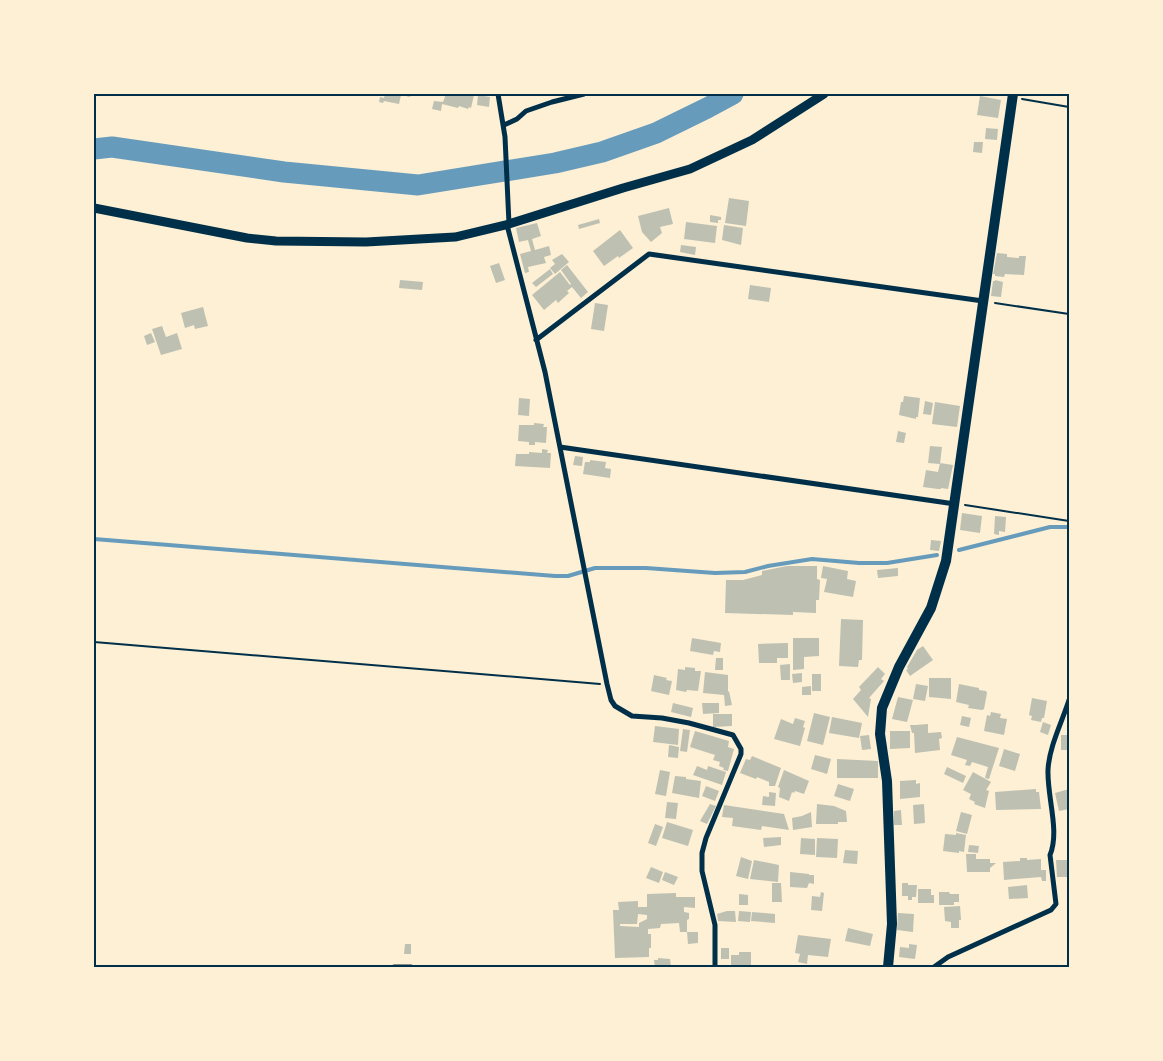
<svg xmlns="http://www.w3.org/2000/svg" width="1163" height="1061" font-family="'Asap Condensed',sans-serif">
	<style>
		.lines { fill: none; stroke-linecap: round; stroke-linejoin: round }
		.stream { stroke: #669bbc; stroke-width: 4 }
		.river { stroke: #669bbc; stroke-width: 21 }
		.building { fill: #bec0b2; fill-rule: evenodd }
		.path { stroke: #003049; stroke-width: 2 }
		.minor { stroke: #003049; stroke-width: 5 }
		.secondary { stroke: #003049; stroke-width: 9 }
		.primary { stroke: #003049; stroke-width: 10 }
		.neatline { fill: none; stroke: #003049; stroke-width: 2 }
	</style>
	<rect width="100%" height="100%" fill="#fdf0d5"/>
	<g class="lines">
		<!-- stream -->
		<path class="stream" d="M94,539L555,576H568L595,568H646L715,573L745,572L768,566L812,559L859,563H887L937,555
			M959,550L1050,527H1069"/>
		<!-- river -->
		<path class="river" d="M94,149L112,147L284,172L418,185L555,163L602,152L656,133L707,108L733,94"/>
	</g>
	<!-- building -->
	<path class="building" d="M385,94H411L410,97L401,95L399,104L384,101L383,103L379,102L380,97L384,98Z
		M446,94L474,95L471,108L469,107L468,109L459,106L458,108L442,104L441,111L432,109L434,101L443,102Z
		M478,95L490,97L489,107L477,105Z
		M980,96L1001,100L998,118L977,115Z
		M986,128L998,129L997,140L985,139Z
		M974,142H983L982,153L973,152Z
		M729,198L749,201L746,226L725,223Z
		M669,208L673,224L660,227L662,233L651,242L642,232L638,216Z
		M710,215L721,217V220H718V223L710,222Z
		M599,219L600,223L579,229L578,225Z
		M686,222L717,226L715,243L684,239Z
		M537,223L541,236L532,239L535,250L549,246L551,255L544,257L546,263L528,267L529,272L525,273L520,254L531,251L528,240L519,242L516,228Z
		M724,225L743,228L741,245L722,240Z
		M620,230L633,248L619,258L618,256L604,266L593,251Z
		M681,245L696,247L695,255L680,252Z
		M997,253L1007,254V257L1019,258V256H1026L1024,275L1005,274L1004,277L995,276V274H993Z
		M562,254L569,262L555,274L550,268L555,264L552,260Z
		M499,263L505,280L496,283L490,266Z
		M567,265L588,292L581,298L572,287L567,291L569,293L558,303L556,300L544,310L532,295L560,272L570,285L571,284L561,270Z
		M550,269L553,274L536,287L532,283Z
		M400,280L423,282L422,290L399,288Z
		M995,280L1003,282L1001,297L991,296L993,281H995Z
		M750,285L771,288L769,302L748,299Z
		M595,303L608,305L604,331L591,329Z
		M203,307L208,326L195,329L194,325L185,328L181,313Z
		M162,326L166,337L177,333L182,349L161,355L152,329Z
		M151,333L155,342L147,345L144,336Z
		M904,396L920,398L918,417H916V419L899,415L901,402H903Z
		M519,398L530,399L529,416L518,415Z
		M925,401L933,403L931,415L923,414Z
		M935,402L960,406L957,427L932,424Z
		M534,423L544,424L543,427H547L546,443L535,442V445H529V442L518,441L519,425H534Z
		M898,431L906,433L904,443L896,442Z
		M930,446L942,447L940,464L928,463Z
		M542,449L548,450L547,453H551L550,468L515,466L516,454H529V452L542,453Z
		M575,456L583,457L582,466L573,465Z
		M590,460L606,462L605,468L611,469L610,478L583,474L585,462H590Z
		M940,463L953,465L948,489L941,488V489H938L923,487L926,470L938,472Z
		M962,513L982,516L980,533L960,530Z
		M995,516L1006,517L1005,532L999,531V535L994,534Z
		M931,540L941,541L939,551L930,550Z
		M787,566H817V579L820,580L819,600H816V613L793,612V615L725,613L726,580H743L762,575V571Z
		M823,566L848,571L847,579L856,581L853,597L824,592L827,579L821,578Z
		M898,568V576L878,578L877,570Z
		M841,619L863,620L862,660H859L858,667L839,666Z
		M692,638L721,643L720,652L714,651L713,655L690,651Z
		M793,638H819V656L804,657V669L793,670Z
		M788,643V658H777V663H759L758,644Z
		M923,646L933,660L910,676L906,670L908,669L907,667L917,650Z
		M716,658H723V670H715Z
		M790,664V680H781L780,665Z
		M685,667L695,668V671H701L698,691L687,690L686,692L676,690L678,669L685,670Z
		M878,667L885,674L881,679L884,681L869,698L871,699L868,717L853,699L861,690L859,687Z
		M705,672L728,675V692L729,691L732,705L725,706L724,695L703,693Z
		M802,673V682L793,683L792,674Z
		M812,674H821V691H812Z
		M654,675L667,678L666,680L672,681L669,695L651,691Z
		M929,678H951V699L929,697Z
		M916,684L928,686L925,701L913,699Z
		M959,684L979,688V690L986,691L987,693L984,709L982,710L968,708L969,705L956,702Z
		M811,686V695H802V687Z
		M898,697L913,700L907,722L892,719Z
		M1032,698L1047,701L1044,718H1042L1041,722L1031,720L1032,716L1029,715Z
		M673,703L693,708L691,717L671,712Z
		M702,703H719V713L703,714Z
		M991,712L1001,714L1000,718L1007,719L1004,735L984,731L987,715L990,716Z
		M814,713L830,717L823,745L807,741Z
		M713,714H732V726L713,727Z
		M962,716L971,718L969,727L960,725Z
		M832,717L862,723L859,738L829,733Z
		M795,718L805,721L803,727L805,728L800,746L774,739L781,719L793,724Z
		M1043,722L1051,725L1048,735L1040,732Z
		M928,724V733L941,732L942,738L939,739L940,750L915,753L914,733H912L910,725H916L915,733L916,725Z
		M655,726L679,729L678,745L653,742Z
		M683,729L690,730L687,752L680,751Z
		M695,731L729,741L728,747L734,749L728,771L723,770L724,768L719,766L720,762L713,760L715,755L690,747Z
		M890,731H910V748L890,749Z
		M869,735L871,749L862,750L860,736Z
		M1061,735H1069V750H1061Z
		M957,737L999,748L989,779L985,778L988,767L972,762L970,766L965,765L967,760L951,755Z
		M669,745L679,747L678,758L668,757Z
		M1004,749L1020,754L1015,771L999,766Z
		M815,755L831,759L827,774L811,769Z
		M752,756L781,768L775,786H769V782L757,777L756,779L740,773L746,759L750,760Z
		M837,759L878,761V778H837Z
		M697,766L707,770L708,766L726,772L722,785L693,775Z
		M947,767L966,776L963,783L944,774Z
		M660,770L670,772L666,796L655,794Z
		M784,770L809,781L804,794L795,791L794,793L792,792L789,801L779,797L780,788L778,787Z
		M973,772L991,782L986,790L989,791L985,808L974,804L975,802L969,799L971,794L963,790Z
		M675,776L686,777V779L701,781L699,798L672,793Z
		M916,780V784L920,783V797L900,799V781Z
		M838,784L854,789L850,801L834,796Z
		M706,786L719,791L715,801L702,796Z
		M1036,789V792H1039L1041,809L996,810L995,792Z
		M1069,789V809L1059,811L1055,793Z
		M769,792L776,793L775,806L762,805L763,796L769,797Z
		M667,802L678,803L676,819L665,818Z
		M710,804L716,806L707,824L700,821Z
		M817,804L834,806L846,811L847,822H838V824H816Z
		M924,804L925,823L914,824L913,805Z
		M724,805L784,814L789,830L762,826L761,830L732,826L733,818L722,817Z
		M901,810L902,825H894V811Z
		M811,812L812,827L793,830L792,818L802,816Z
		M961,812L972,815L967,834L956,831Z
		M667,822L693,830L688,846L662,838Z
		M655,824L663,827L656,846L648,843Z
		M956,833L966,835L964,852L959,851V853L943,851L945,834L956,835Z
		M781,837V845L764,847L763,838Z
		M801,838L815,839V855L800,854Z
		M817,838L838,839L837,858L816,857Z
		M969,845L979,846L978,853L968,852Z
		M845,850L858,851L857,864L843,863Z
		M966,854H976V859H990V863H996L990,868V872H967Z
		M741,857L752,861L748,879L736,876Z
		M1020,858H1027V860L1041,859V870H1046V881H1042L1041,877L1004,880L1003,862L1020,861Z
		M754,860L779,865L778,882L750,879Z
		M1056,860H1069V877H1057Z
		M651,867L663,872L659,883L646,878Z
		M665,872L678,877L674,885L662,880Z
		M790,872L809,874V875H814V884L809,883L807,888L790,887Z
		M772,883H781L782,902H772Z
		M902,883H908V885H917L916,897H912V900H908V896H902Z
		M1027,885L1028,898L1009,899L1008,887Z
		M918,889H931V895H934V903H918Z
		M821,892L824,893L822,911L811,910L812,896L820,897Z
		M939,892H949L950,894H959V902H954V905H939Z
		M676,893V897H695V908L684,907V912L689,913V919L687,920V932H680L679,923L661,924L660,928L648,929V934H651V948H649V957L615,958L613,910H619L618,902L638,901V907H647V894ZM638,914L647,915V919L639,923V927L620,926V924H637Z
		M739,894L748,895V905H739Z
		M960,906L961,920H959V928H951V922L945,921L944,907Z
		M727,911H735L736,922L718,921L717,914Z
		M739,911L751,912L750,922L738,921Z
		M752,912L775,914V923L751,921Z
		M898,913L914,914L913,932L897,930Z
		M848,928L873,934L870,946L845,941Z
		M687,932H698V943L688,944Z
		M798,935L831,939L828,957L808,955L807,964L798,962L800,954L795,953Z
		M405,944H411V954H404Z
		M909,944L917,945L915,959L899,957L900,947L909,948Z
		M721,948H729V959H721Z
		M739,952H751V967H731V955H739Z
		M658,958L670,959L671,967H655L654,960H658Z"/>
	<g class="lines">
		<!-- path -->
		<path class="path" d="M1022,99L1069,107
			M995,303L1069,314
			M965,505L1069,521
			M94,642L600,684"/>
		<!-- minor -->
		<path class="minor" d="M498,94L505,137L509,224
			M504,125L517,119L526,111L552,102L584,94
			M507,225L545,372L607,684L611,700L615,706L632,716L662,718L689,723L733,735L741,749V754L706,838L702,853V871L715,925V967
			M536,340L649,254L983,301
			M560,447L955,504
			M394,967H411
			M934,967L948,957L1051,910L1056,904L1050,855C1060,831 1047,797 1048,770C1049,747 1062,722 1069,700"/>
		<!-- secondary -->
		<path class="secondary" d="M94,208L247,238L276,241L366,242L455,237L509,224L623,188L690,169L752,140L824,94"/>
		<!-- primary -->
		<path class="primary" d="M888,967L892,924L887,781L880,734L882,708L899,667L931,608L946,561L1013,94"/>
	</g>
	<!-- border -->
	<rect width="1163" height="1061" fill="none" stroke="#fdf0d5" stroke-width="190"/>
	<rect x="95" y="95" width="973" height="871" class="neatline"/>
</svg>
